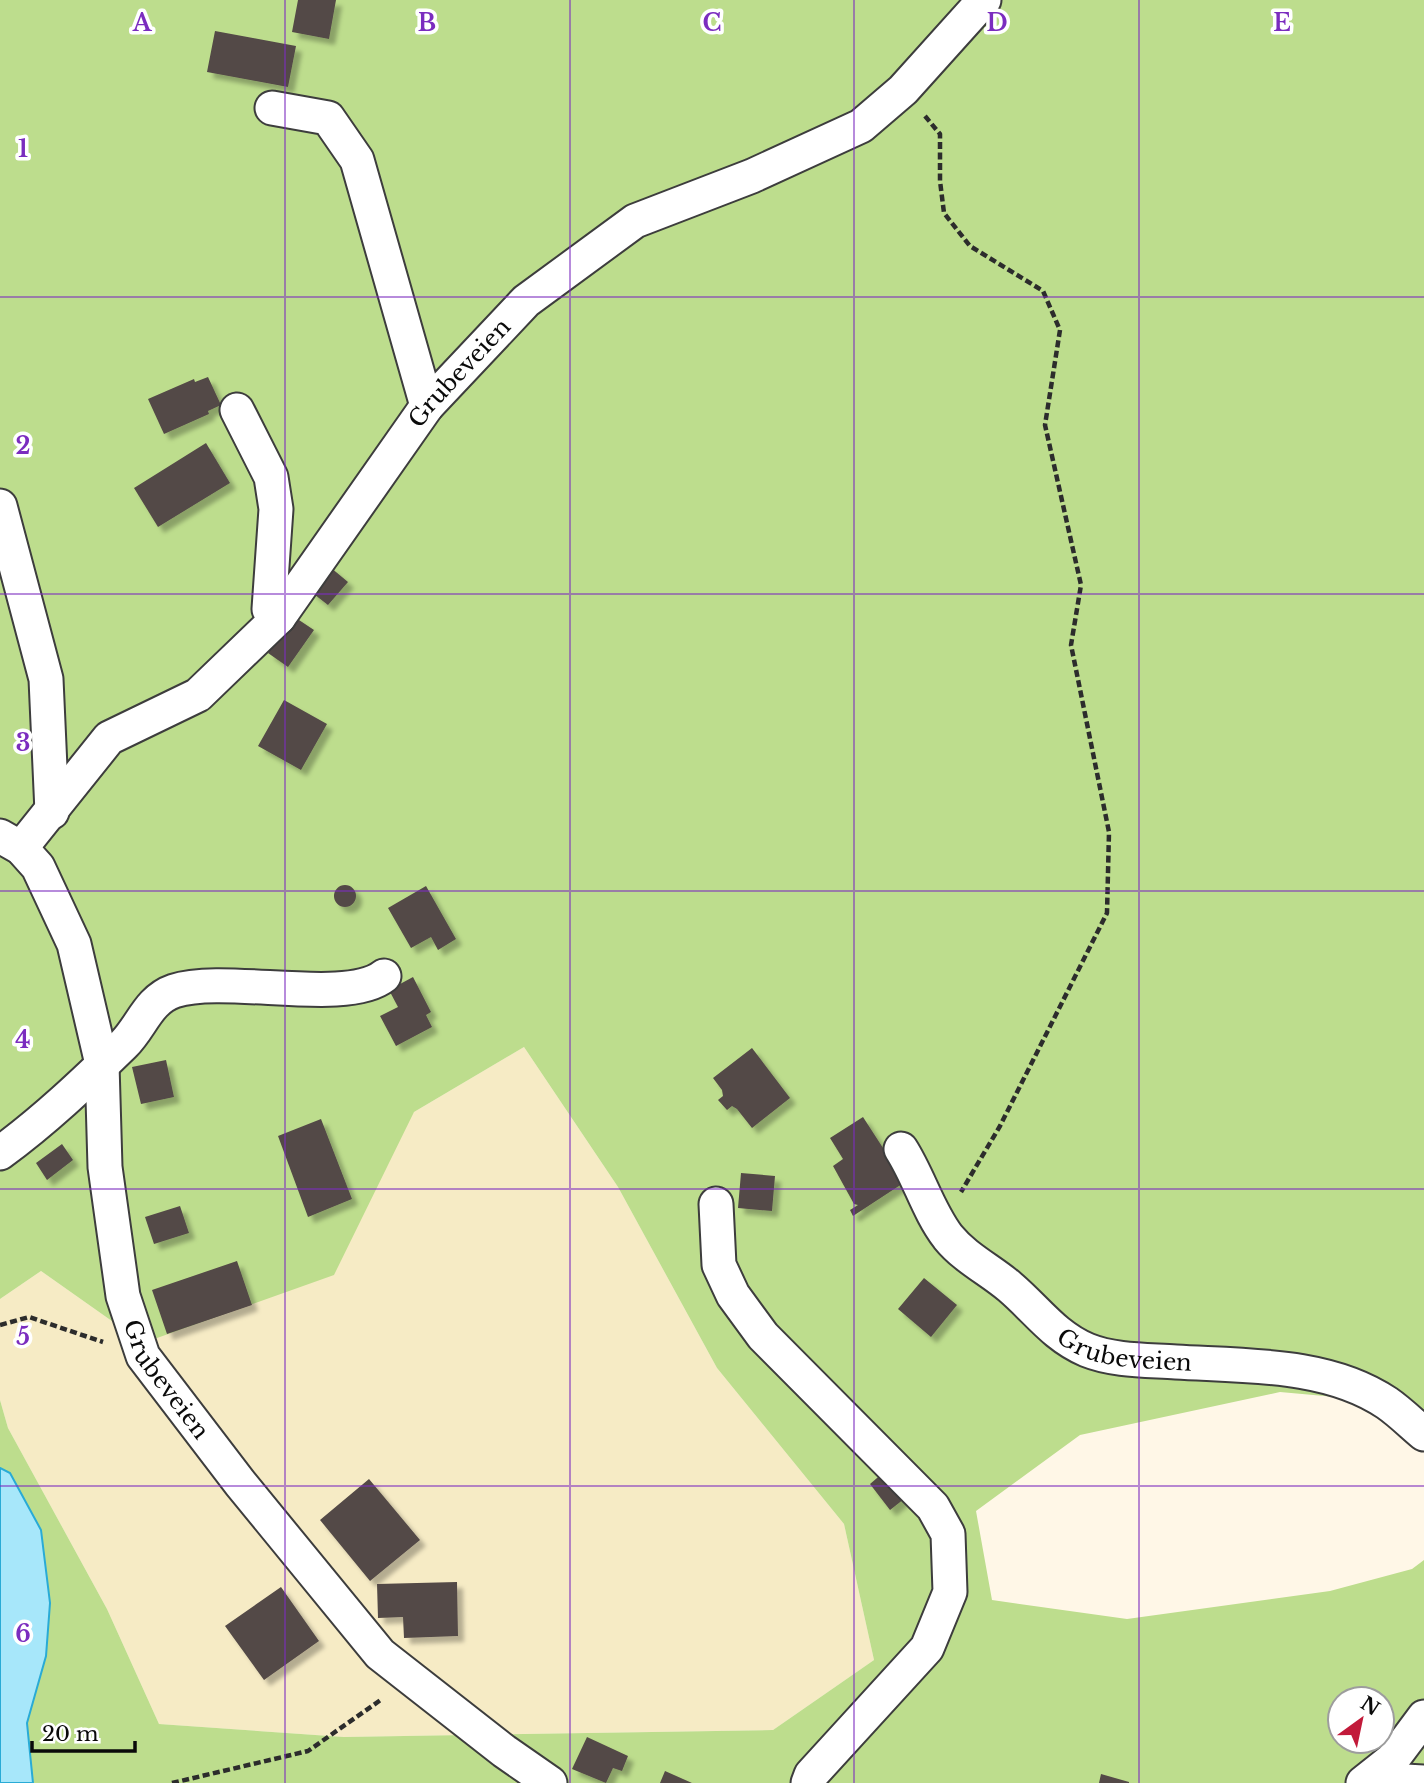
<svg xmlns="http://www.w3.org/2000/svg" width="1424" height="1783" font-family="'Libre Baskerville',serif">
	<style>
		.farmland { fill: #f6ebc5 }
		.forest { fill: #bddd8d; fill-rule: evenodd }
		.water { fill: #a7e7fa; stroke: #29abd6; stroke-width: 2 }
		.building { fill: #534946; filter: url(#shadow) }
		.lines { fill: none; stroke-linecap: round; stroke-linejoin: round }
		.minor-casing { stroke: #3d3d3d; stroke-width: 37 }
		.path { stroke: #2c2c2c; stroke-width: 4.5; stroke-dasharray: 7 3.5; stroke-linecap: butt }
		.minor { stroke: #fff; stroke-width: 33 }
		.grid { fill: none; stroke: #7b2cbf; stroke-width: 2; stroke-opacity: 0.55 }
		.labels { text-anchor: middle; stroke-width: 7; stroke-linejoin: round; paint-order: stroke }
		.street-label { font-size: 23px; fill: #0a0a0a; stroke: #fff }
		.grid-label { font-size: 23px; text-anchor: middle; font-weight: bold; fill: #7b2cbf; stroke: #fff; stroke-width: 7; stroke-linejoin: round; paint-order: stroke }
	</style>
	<defs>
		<filter id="shadow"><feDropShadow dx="6" dy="6" stdDeviation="2" flood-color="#0004"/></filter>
	</defs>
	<rect width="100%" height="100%" fill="#fff7e7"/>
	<!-- farmland -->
	<path class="farmland" d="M524,1047L618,1187L717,1368L844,1524L874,1660L773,1730L344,1737L159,1724L107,1609L8,1428L0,1400V1299L41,1271L143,1343L414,1112Z"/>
	<!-- forest -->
	<path class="forest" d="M0,0H1424V1414L1413,1404L1280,1392L1080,1435L976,1511L992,1600L1127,1619L1330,1591L1412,1569L1424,1560V1783H33L27,1723L46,1656L10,1473L0,1468V1400L8,1428L107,1609L159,1724L344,1737L773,1730L874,1660L844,1524L717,1368L618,1187L524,1047L414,1112L334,1275L143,1343L41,1271L0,1299ZM1340,1699H1382V1741H1340Z"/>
	<!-- water -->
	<path class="water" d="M0,1468L10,1473L41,1530L50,1603L46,1656L27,1723L33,1783H0Z"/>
	<!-- building -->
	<path class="building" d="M298,0H336L329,39L292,32Z
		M215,31L296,46L288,87L207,72Z
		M208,377L221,405L208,411L209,414L164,434L148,399L194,379L195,382Z
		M206,443L230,483L158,527L134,488Z
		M330,567L348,582L328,605L310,591Z
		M293,616L314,630L288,667L268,653Z
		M284,700L327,724L301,770L258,746Z
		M334 896a11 11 0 1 1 22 0a11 11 0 1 1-22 0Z
		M426,886L456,939L438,950L431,937L411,948L388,908Z
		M413,977L431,1012L426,1015L432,1027L396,1046L380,1016L398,1007L389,990Z
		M752,1048L790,1098L752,1128L737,1109L732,1106L727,1110L718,1100L723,1096L722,1090L713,1078Z
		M166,1060L174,1097L141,1104L132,1067Z
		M863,1117L905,1182L853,1216L850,1210L858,1205L854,1204L833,1166L843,1159L830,1138Z
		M321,1119L352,1199L308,1217L278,1136Z
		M62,1144L73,1160L47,1180L36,1163Z
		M741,1173L775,1176L772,1211L738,1208Z
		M180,1206L189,1233L154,1244L145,1217Z
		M237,1261L252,1305L167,1334L152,1290Z
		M924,1278L957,1305L931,1337L898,1309Z
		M884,1472L904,1499L890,1510L870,1484Z
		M369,1479L420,1540L370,1581L320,1520Z
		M457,1582L458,1636L404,1638L403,1617L378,1618L377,1584Z
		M281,1587L319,1641L264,1680L225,1626Z
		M587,1737L628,1756L622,1771L613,1768L606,1783L572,1769Z
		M665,1771L692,1783H660Z
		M1101,1774L1129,1782V1783H1099Z"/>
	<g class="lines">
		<!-- minor casing -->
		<g class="minor-casing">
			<g id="minor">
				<path d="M272,108L328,118L357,160L427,406"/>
				<path d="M237,410L271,477L276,509L269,609L279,617"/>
				<path d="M0,506L46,679L52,812"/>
				<path id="s1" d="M0,836L21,848L38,867L74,944L102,1064L105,1167L123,1296L143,1356L240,1483L380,1654L504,1751L550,1783"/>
				<path id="s2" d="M21,848L109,738L198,695L279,617L427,406L526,301L635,221L752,176L861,126L903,90L984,0"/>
				<path id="s3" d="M901,1149C919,1177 928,1211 948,1237C965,1258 990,1270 1010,1287C1037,1310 1054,1336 1087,1350C1114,1361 1148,1360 1176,1362C1245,1366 1328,1363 1387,1403C1400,1412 1412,1424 1424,1434"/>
				<path d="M0,1153C44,1121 85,1082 124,1044C142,1026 148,1000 174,991C225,974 346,1006 384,976"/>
				<path d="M716,1204L719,1265L733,1295L763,1336L933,1507L948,1534L950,1592L927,1648L811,1775L808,1783"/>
				<path d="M1369,1779L1424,1782"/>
				<path d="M1363,1783L1392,1760L1424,1717"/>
			</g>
		</g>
		<!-- path -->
		<path class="path" d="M925,116L940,134V181L944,213L970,246L1043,291L1060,330L1045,425L1081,585L1071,645L1109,832L1107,913L1000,1126L961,1192
			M0,1325L29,1317L103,1342
			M172,1783L308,1751L382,1699"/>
		<!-- minor -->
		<use href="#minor" class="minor"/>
	</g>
	<!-- grid -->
	<path class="grid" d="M285,0V1783M570,0V1783M854,0V1783M1139,0V1783M0,297H1424M0,594H1424M0,891H1424M0,1189H1424M0,1486H1424"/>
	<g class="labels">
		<!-- street labels -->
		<g class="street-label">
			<text dy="8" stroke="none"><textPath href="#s2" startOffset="656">Grubeveien</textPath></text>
			<text dy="8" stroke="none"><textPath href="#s3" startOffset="317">Grubeveien</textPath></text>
			<text dy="8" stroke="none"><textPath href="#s1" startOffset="586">Grubeveien</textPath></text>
		</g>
	</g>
	<g class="grid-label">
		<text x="142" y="31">A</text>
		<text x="427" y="31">B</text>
		<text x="712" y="31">C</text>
		<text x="997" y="31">D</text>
		<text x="1282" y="31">E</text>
		<text x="23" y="157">1</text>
		<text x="23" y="454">2</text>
		<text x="23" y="751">3</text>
		<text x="23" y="1048">4</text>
		<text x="23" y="1345">5</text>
		<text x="23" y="1642">6</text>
	</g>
	<!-- north arrow -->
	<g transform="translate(1361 1720) rotate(33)"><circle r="33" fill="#ffffff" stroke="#9d9d9d" stroke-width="2"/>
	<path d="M0-5L12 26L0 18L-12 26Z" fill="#c21a3a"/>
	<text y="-10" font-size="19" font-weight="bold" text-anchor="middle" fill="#0a0a0a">N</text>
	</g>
	<!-- scale -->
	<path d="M32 1741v10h103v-10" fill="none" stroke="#0a0a0a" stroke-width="3.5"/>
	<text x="42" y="1741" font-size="21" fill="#0a0a0a" stroke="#ffffff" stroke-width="5" paint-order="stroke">20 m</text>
</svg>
